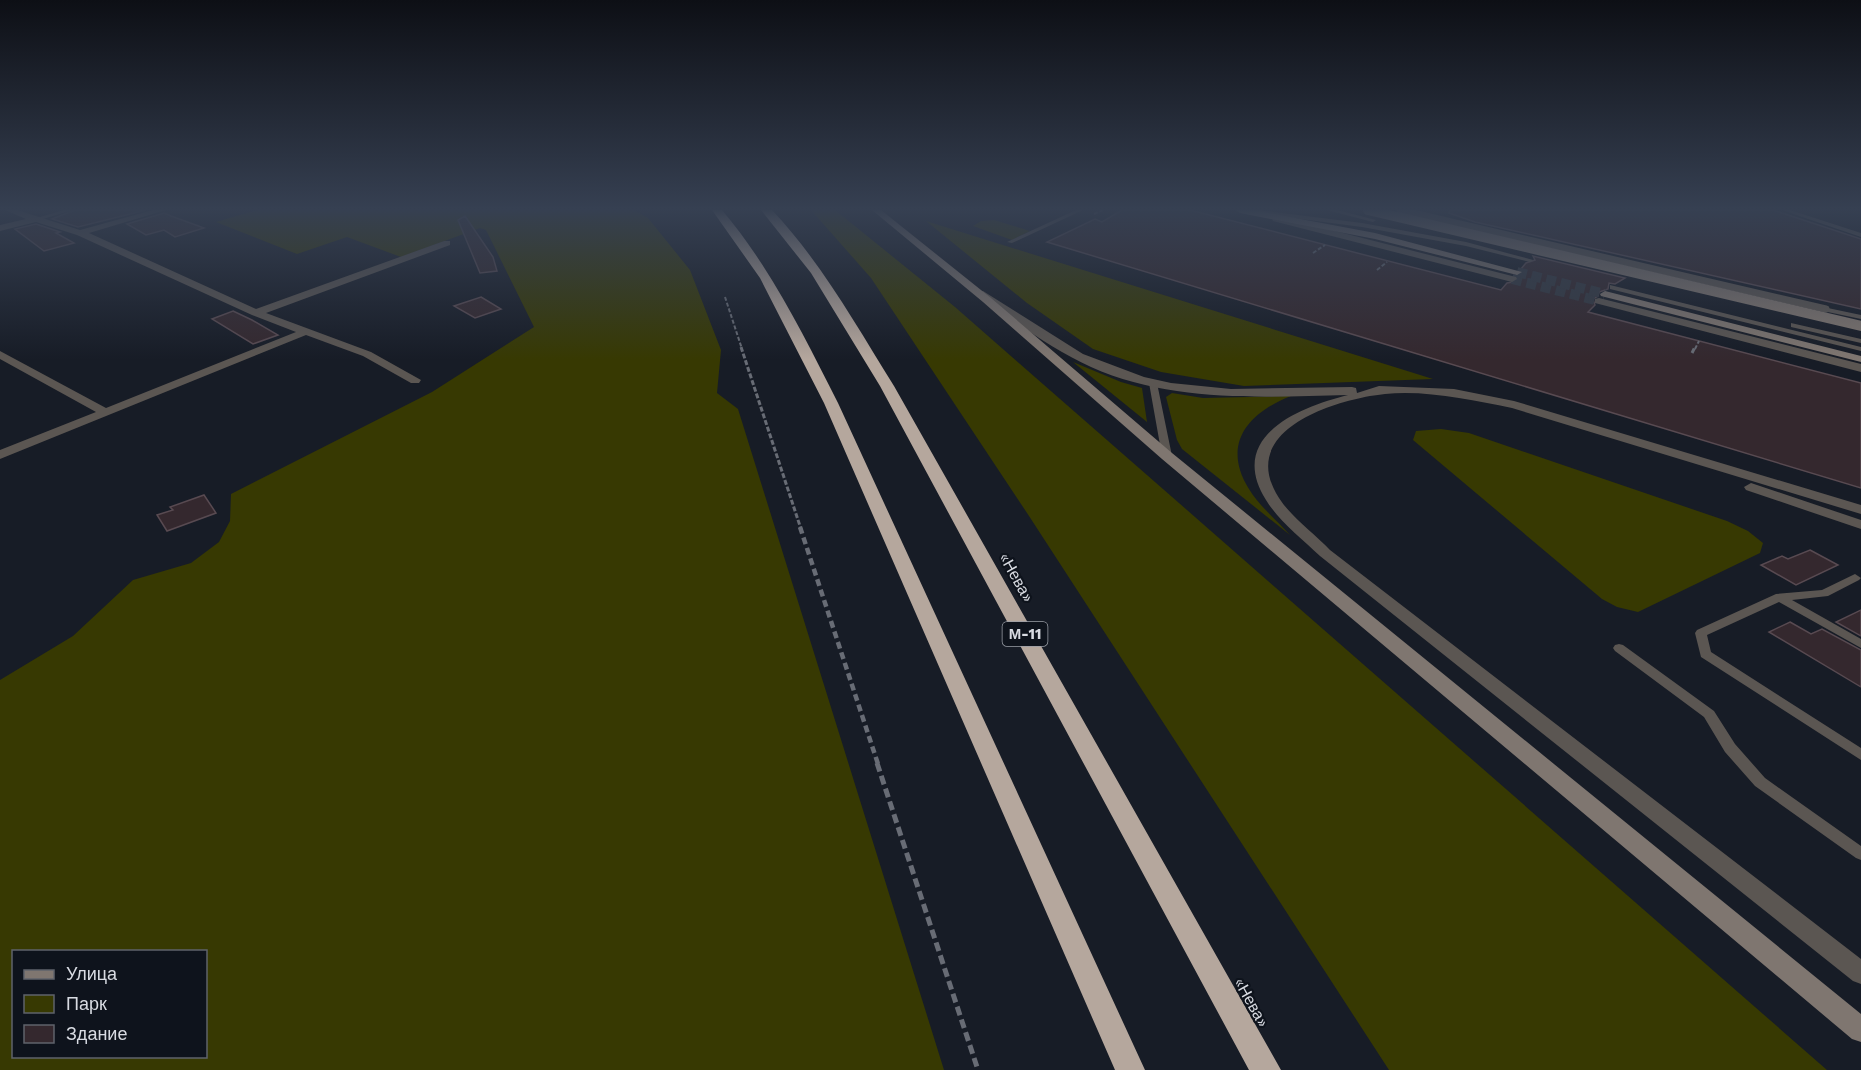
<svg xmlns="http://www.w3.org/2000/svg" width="1861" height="1070" font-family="'Work Sans',sans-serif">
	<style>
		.green { fill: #373902; fill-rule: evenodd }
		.building { fill: #34282e; stroke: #584a51; stroke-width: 1.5 }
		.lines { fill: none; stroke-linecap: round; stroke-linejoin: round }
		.street-tunnel { stroke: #343942; stroke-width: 10; stroke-dasharray: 10 5; stroke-linecap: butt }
		.secondary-tunnel { stroke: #343942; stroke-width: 10; stroke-dasharray: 10 5; stroke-linecap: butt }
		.path-far3 { stroke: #686c75; stroke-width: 2; stroke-dasharray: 4 2; stroke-linecap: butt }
		.path-far2 { stroke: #686c75; stroke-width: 3; stroke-dasharray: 5 2; stroke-linecap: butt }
		.path-far1 { stroke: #686c75; stroke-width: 4.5; stroke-dasharray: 7 4; stroke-linecap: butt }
		.path { stroke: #686c75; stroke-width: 5; stroke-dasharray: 9 4.5; stroke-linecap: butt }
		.lane { fill: #5b5652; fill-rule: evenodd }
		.street { fill: #5b5652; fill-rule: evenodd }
		.secondary { fill: #7f7670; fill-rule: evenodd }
		.highway { fill: #b5a79d; fill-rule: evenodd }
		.lane-bridge { stroke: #5b5652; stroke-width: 7 }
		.secondary-bridge { stroke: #7f7670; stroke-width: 10 }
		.labels { text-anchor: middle; stroke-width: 4.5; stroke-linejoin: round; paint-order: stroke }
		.shield { fill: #0e131c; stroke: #9b9fa7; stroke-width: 1.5 }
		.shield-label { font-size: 15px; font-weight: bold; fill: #d8dbe2 }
		.street-label { font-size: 16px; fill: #d8dbe2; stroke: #0e131c }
	</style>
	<rect width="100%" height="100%" fill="#171c26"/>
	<!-- green -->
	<path class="green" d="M257,210H634L648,218L690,270L721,350L717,393L738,409L944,1070H0V680L73,636L133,580L191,563L219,542L230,521L231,494L432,392L534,327L486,230L480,228L401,257L347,237L297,254L216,222ZM14,952H206V1056H14Z
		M811,210H835L955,307L1827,1070H1389L1029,516L871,278Z
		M994,220L1030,231L1012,240L973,226L981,221Z
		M926,221L1433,379L1244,386L1161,372L1093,349L1027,303Z
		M1073,362L1121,382L1142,388L1147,422Z
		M1172,393L1203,398L1291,396C1248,413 1221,444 1249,489C1259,506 1277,520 1290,535L1182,449L1177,440L1166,397Z
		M1441,429L1469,433L1727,521L1748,531L1763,543L1760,553L1638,612L1617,607L1602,599L1413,440L1416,431Z"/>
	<!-- building -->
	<path class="building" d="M75,210H146L78,227L52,219Z
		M1122,210H1190L1501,290L1507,283L1518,281V277L1524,273L1521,269L1526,263L1535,260L1533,256L1625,278L1615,284L1609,283L1608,289L1599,292L1598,296L1593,299L1595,305L1588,312L1861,383V488L1047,242L1095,219L1102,222Z
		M1450,210H1773L1861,239V309L1475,222L1449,213Z
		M164,213L171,216L204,228L175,237L164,230L146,235L127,224Z
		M465,216L493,257L497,271L480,273L458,220Z
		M36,224L60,232L56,233L74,243L44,251L15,229Z
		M481,297L501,309L475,318L454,306Z
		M233,311L252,320L278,335L253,344L212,319Z
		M204,495L216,513L167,531L157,515L173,510L170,507Z
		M1810,550L1838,565L1796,585L1761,565L1782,556L1788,559Z
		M1861,610V636L1836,622Z
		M1790,622L1811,634L1822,629L1861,650V687L1769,632Z"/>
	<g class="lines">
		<!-- street-tunnel -->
		<path class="street-tunnel" d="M1512,279L1599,301"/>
		<!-- secondary-tunnel -->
		<path class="secondary-tunnel" d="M1517,272L1605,294"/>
		<!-- path-far3 -->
		<path class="path-far3" d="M1094,214L1103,210
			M1313,253L1325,245
			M1377,270L1387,262
			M725,297L742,349
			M1695,349L1699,341"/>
		<!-- path-far2 -->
		<path class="path-far2" d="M741,347L801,529
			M1692,353L1695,347"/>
		<!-- path-far1 -->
		<path class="path-far1" d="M800,527L878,764"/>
		<!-- path -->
		<path class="path" d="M877,763L978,1070"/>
		<!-- lane -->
		<path class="lane" d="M64,210H73L36,221L33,219Z
			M1076,210H1083L1012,243L1007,242Z
			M1244,210H1259L1362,223L1466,242L1533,260L1530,262L1466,246L1362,227L1247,212Z
			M1327,210H1337L1376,220L1373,222Z
			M1782,210H1790L1861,233V237Z
			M1610,285L1861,347V351L1610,289Z
			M1823,307L1861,315V319L1823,311Z
			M1791,323L1861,339V343L1791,327Z
			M1153,380L1157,383L1172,456L1167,459L1162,456L1149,383Z
			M1855,574L1861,578L1859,580L1828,596L1792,600L1861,639V648L1779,602L1707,635L1711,652L1861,748V760L1701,657L1695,633L1697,630L1776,594L1822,590Z
			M1619,644L1623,645L1714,711L1735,744L1765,778L1861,846V860L1856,858L1755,786L1725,752L1704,717L1615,651L1613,648L1615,645Z"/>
		<!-- street -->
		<path class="street" d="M5,210H17L80,230L153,210H166L89,233L256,309L444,241H450V245L266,313L371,352L421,380L419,383H411L363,356L306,335L0,459V450L96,412L0,359V351L106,408L296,332L252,315L77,235L36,222L0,231V225L26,219Z
			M1276,216L1516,277L1517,279L1512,282L1273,221L1272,219Z
			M983,291L1083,354L1144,377L1171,383L1231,389L1352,387L1356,388L1357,393L1379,386L1454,389L1514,401L1861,505V514L1512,408C1471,400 1427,390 1385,394C1336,399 1235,430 1279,498C1292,518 1314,533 1330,550L1861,959V984L1853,981L1320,556C1301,538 1279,521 1266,500C1226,436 1300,407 1348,395C1261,397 1172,403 1091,367C1051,349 1015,322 979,296L978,294Z
			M1599,298L1861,364V372L1595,303V299Z
			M1751,483L1861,520V529L1746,490L1744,487Z"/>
		<!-- secondary -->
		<path class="secondary" d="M872,210H881L991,298L1172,453L1861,1014V1042L1852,1039L1162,459L983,302Z
			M1236,210H1252L1375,233L1522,272L1517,275L1375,239L1240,213Z
			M1605,291L1861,356V362L1601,296L1600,294Z"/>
		<!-- highway -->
		<path class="highway" d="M712,210H722C771,268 804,336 838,403L1145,1070H1115L824,403L760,278Z
			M761,210H772C821,262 856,325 894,386L1281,1070H1249L880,386L811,273Z"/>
		<!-- lane-bridge -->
		<path class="lane-bridge" d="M1400,210L1826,309"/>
		<!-- secondary-bridge -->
		<path class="secondary-bridge" d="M1368,210L1861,326"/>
	</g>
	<!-- sky -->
	<linearGradient id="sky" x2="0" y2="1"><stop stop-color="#0d0f15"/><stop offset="0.58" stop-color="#364052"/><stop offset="1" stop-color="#364052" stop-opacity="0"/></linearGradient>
	<rect width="1861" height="360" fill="url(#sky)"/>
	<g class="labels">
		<!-- shield labels -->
		<rect class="shield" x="1002.5" y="622" width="45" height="24" rx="4.5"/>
		<g class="shield-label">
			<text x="1025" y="639">М-11</text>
		</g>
		<!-- street labels -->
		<g class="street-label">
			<text transform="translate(1017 577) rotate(61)" y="6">«Нева»</text>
			<text transform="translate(1252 1002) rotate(61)" y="6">«Нева»</text>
		</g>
	</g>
	<!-- legend -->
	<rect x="12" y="950" width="195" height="108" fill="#0e131c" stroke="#5f636b" stroke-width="1.5"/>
	<rect x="24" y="970" width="30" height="9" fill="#7f7670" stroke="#5f636b" stroke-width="1.5"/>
	<text x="66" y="980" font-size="18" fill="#d8dbe2">Улица</text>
	<rect x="24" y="995" width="30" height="18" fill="#373902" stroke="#5f636b" stroke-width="1.5"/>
	<text x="66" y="1010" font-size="18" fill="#d8dbe2">Парк</text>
	<rect x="24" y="1025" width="30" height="18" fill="#34282e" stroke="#5f636b" stroke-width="1.5"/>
	<text x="66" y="1040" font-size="18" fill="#d8dbe2">Здание</text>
</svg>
